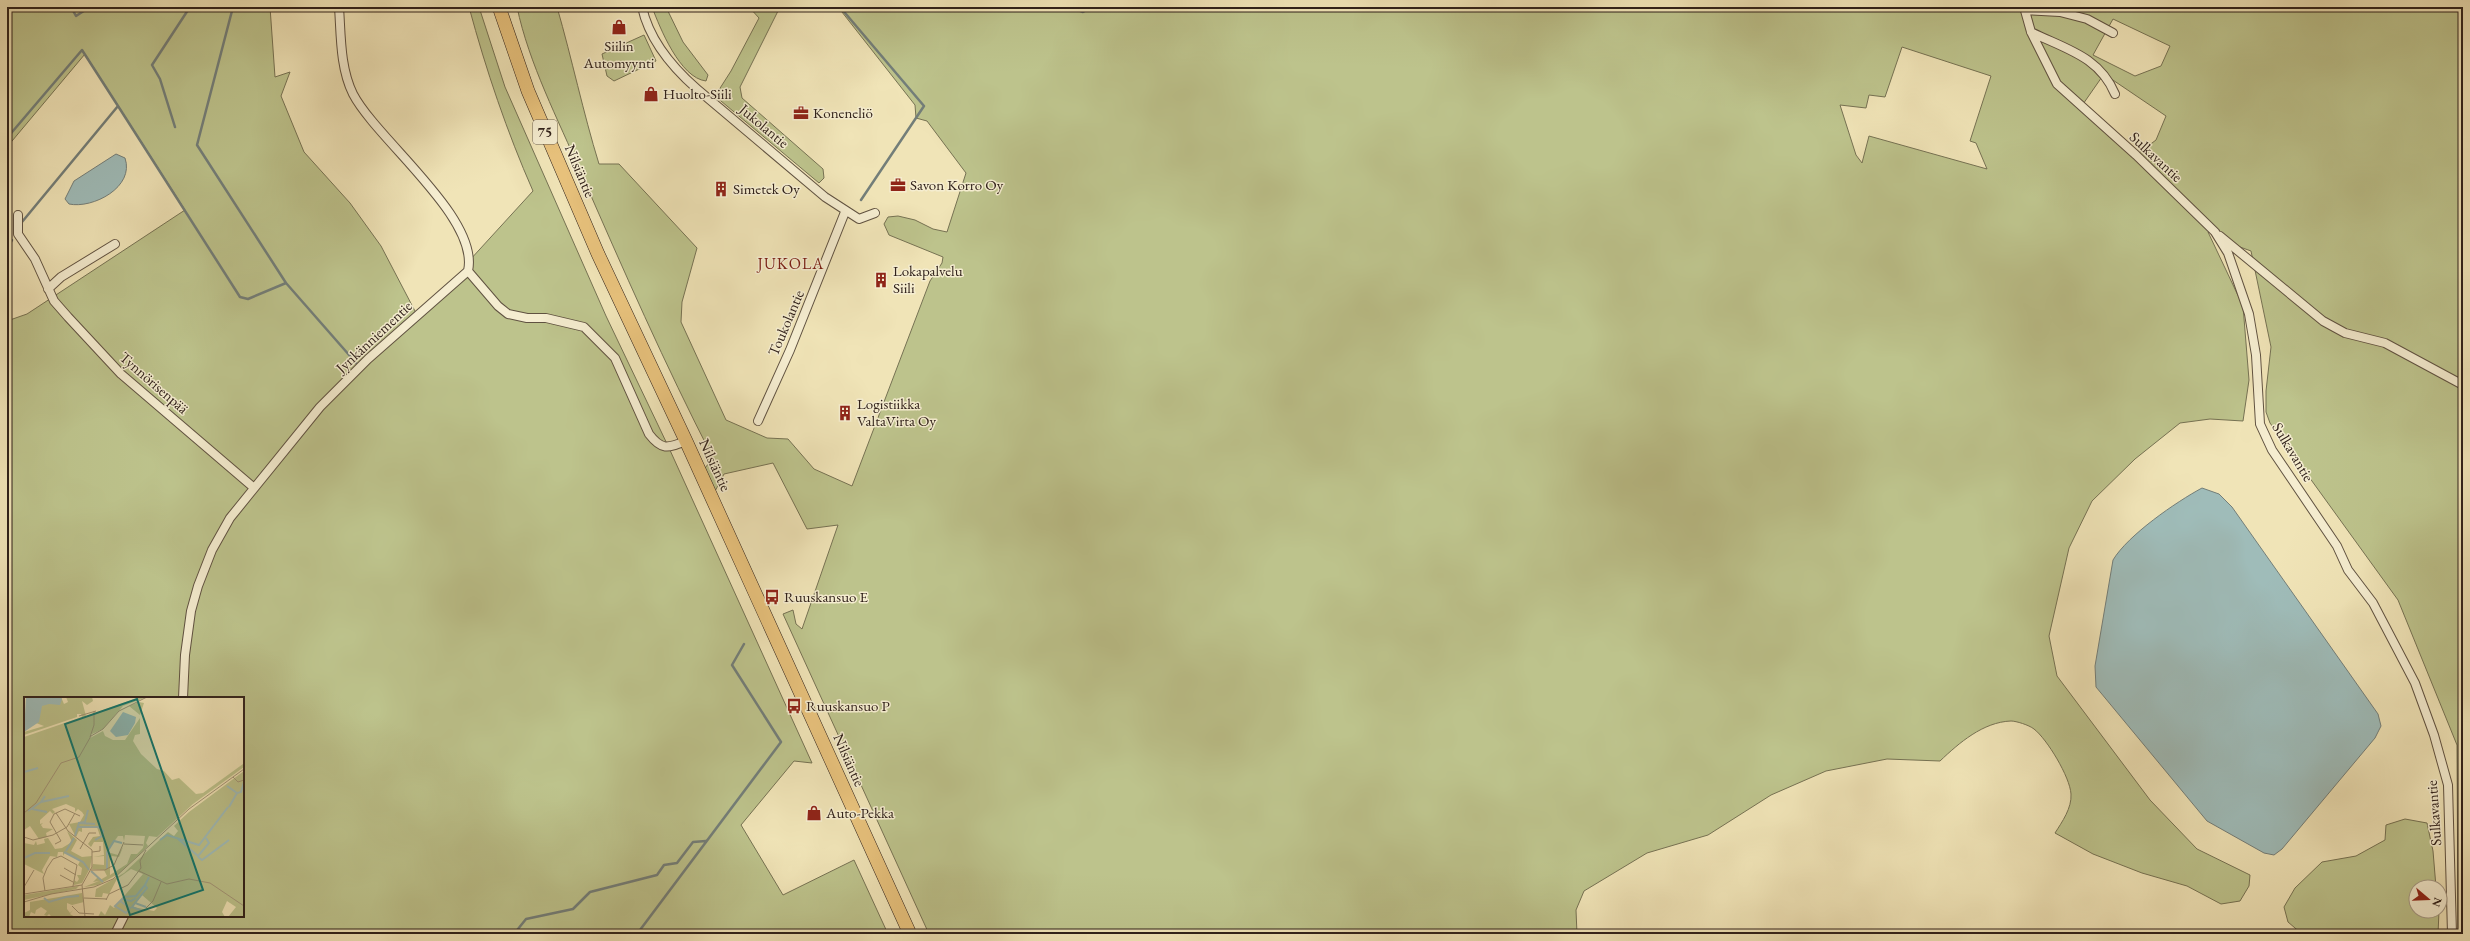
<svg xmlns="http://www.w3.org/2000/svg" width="2470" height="941" font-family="'EB Garamond',serif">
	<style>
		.green { fill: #bdc38c; stroke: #767253; fill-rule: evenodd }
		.water { fill: #9fbcb9; stroke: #737e79 }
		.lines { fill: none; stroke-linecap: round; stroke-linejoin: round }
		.stream { stroke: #737e79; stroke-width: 2.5 }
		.street-casing { stroke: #605241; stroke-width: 10 }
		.primary-casing { stroke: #30211a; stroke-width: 14 }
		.street { stroke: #f5edd0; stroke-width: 8 }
		.primary { stroke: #e8c27c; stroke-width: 13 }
		.labels { text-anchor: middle; stroke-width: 3; stroke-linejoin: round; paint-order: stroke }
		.shield { fill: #f5edd0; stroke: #6b5e51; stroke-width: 1 }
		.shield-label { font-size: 14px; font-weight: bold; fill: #30211a }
		.poi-label { font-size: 15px; fill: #30211a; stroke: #f5edd0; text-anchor: start }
		.street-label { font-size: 15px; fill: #30211a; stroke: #f5edd0 }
		.neighbourhood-label { font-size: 16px; letter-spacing: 1px; fill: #7a1f14; stroke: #f5edd0 }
		.inset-river { fill: none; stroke: #9fbcb9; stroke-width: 2 }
		.inset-road { fill: none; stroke: #a39678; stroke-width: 1 }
		.view { fill: #0f766e; fill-opacity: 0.15; stroke: #0f766e; stroke-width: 2 }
		.inset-edge { fill: none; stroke: #30211a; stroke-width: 2 }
	</style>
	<rect width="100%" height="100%" fill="#f0e4b7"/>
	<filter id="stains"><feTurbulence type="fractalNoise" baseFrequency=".005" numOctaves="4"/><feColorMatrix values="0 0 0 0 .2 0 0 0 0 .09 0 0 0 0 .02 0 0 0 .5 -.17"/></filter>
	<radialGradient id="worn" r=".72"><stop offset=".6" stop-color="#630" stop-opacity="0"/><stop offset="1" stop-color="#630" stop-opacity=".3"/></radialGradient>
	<!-- green -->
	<path class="green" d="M7,7H270L275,77L290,72L281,96L304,152L350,203L381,246L416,313L357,364L317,406L251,485L253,487L320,407L460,278L469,261L533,191C507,132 486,70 469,7H479L505,87L606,316L669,448L812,763L794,761L741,825L783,895L854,860L888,934H7V321L27,314L185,210L85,54L7,147ZM25,698H243V916H25Z
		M517,7H557C572,59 583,112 599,164H619L697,248L682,302L681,322L726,420L767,438L788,439L814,469L852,486L930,281L942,263L943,257L889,235L884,224L888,217L898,216L915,220L933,229L947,232L966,173L927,121L916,118L915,105L838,7H2463V934H2458L2457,745L2398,600L2270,423L2266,412V391L2271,347L2251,251L2229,243L2219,235L2208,232L2243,306L2249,380L2243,421L2210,419L2180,423L2135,459L2092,501L2069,548L2049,636L2057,676L2150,800L2197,849L2250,875L2249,886L2240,901L2221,904L2187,886L2142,873L2093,854L2055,833C2062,822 2072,808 2071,794C2070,777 2047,739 2034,729C2029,725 2016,721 2011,721C1983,722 1959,743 1940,761L1887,759L1826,771L1771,795L1708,835L1647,853L1584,891L1576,910L1577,934H929L783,614L793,610L796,624L802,629L838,525L807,529L773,463L724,474L712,497L701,473L713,458C665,365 623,269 581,173C558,119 529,64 517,7ZM2113,19L2170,46L2161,66L2135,76L2093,55ZM1902,47L1991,76L1970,141L1976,143L1987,169L1869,136L1862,163L1856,155L1840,105L1866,108L1869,95L1885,97ZM2104,74L2166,116L2156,140L2136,155L2081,107Z
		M652,7H666L683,42L708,75L706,81C680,78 660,28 652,7Z
		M749,7H780L740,87L742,98L823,169L824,178L819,183L715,96L731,71L759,18Z
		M644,35L656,61L614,81L607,76L602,54Z
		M2405,819L2427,823L2433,851L2436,887H2416V911H2439L2438,934H2302L2288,922L2284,907L2295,888L2322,862L2356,856L2385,840L2386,825Z"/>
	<!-- water -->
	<path class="water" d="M116,154L125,158C135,187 93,209 69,204L65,199L74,181Z
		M2202,488L2219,494L2232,507L2378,714L2381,726L2375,738L2282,849L2274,855L2264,853L2207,821L2096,687L2095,666L2113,560C2128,535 2176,502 2202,488Z"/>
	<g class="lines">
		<!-- stream -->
		<path class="stream" d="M71,7L76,16L90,7
			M233,7L197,145L286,283
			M840,7L924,106L861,200
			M1070,7L1083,12L1092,7
			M175,127L160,79L152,65L190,7
			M7,138L82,50L118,106
			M22,222L118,106L240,297L248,299L286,283L357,364
			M7,250L12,240
			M514,934L526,919L573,909L590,892L657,875L664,865L677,863L693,842L706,841
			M637,934L781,742L732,665L744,644"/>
		<!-- street casing -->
		<g class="street-casing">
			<path id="street" d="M642,7C649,39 673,68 697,89L825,197L859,219L875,213
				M2024,7L2031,32L2057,84L2136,155L2215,232L2228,253L2249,314L2256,355L2260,424L2272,450L2337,546L2348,570L2373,603L2415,683L2434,735L2448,785L2452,934
				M2025,10L2060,12L2087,19L2113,33
				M2031,32C2065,49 2099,56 2115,94
				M18,215V234L35,259L54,301L68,317L121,374L253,487
				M2220,236L2323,321L2345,333L2385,343L2463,385
				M468,271L498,306L508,314L527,318H546L584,327L615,358L649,434C662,451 668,448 686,441
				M48,289L61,277L115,244
				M758,421L790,350L845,212
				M183,698L185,655L191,611L198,586L212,550L230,518L320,407L368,359L468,271C480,218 377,140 353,94C340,68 341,35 339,7
				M115,934L124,916"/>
		</g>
		<!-- primary casing -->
		<g class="primary-casing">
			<path id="primary" d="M499,7L528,91L598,254L686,441L910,934"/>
		</g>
		<!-- street -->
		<use href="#street" class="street"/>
		<!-- primary -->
		<use href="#primary" class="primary"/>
	</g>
	<!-- icons -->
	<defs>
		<g id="shop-bare" transform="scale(1.2)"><path d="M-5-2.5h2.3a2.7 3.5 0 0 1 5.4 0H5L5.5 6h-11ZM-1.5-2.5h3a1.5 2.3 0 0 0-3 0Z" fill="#8f2418" stroke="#f5edd0" stroke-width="2.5" paint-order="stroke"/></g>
		<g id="office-bare" transform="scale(1.2)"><path d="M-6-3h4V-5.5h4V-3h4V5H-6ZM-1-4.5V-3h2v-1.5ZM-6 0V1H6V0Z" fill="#8f2418" stroke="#f5edd0" stroke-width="2.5" paint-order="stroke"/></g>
		<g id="building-bare" transform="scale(1.2)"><path d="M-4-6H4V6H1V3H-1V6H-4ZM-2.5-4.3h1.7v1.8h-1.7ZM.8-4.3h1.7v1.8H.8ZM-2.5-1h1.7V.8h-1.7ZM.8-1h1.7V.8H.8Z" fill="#8f2418" stroke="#f5edd0" stroke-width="2.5" paint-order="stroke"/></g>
		<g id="bus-bare" transform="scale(1.2)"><path d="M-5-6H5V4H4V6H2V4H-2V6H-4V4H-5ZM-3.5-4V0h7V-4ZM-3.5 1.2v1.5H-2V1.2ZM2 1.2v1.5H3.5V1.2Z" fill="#8f2418" stroke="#f5edd0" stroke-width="2.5" paint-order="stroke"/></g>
	</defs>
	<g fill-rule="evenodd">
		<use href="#shop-bare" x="619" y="27"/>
		<use href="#shop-bare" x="651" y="94"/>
		<use href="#office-bare" x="801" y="113"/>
		<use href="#office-bare" x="898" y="185"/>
		<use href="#building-bare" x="721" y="189"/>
		<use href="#building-bare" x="881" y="280"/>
		<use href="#building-bare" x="845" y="413"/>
		<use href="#bus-bare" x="772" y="597"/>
		<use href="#bus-bare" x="794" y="706"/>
		<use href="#shop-bare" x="814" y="813"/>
	</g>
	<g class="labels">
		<!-- shield labels -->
		<rect class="shield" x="533" y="120" width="24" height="24" rx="3"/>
		<g class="shield-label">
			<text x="545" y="137">75</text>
		</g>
		<!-- poi labels -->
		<g class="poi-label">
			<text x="619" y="51" text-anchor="middle">Siilin<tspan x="619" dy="17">Automyynti</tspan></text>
			<text x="663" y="99">Huolto-Siili</text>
			<text x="813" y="118">Koneneliö</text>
			<text x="910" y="190">Savon Korro Oy</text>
			<text x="733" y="194">Simetek Oy</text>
			<text x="893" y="276">Lokapalvelu<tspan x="893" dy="17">Siili</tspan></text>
			<text x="857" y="409">Logistiikka<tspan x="857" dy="17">ValtaVirta Oy</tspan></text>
			<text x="784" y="602">Ruuskansuo E</text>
			<text x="806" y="711">Ruuskansuo P</text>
			<text x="826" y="818">Auto-Pekka</text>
		</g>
		<!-- street labels -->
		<g class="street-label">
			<text transform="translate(764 126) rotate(40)" y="5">Jukolantie</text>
			<text transform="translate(2156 157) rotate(43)" y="5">Sulkavantie</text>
			<text transform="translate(580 171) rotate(67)" y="5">Nilsiäntie</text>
			<text transform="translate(786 323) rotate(-67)" y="5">Toukolantie</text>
			<text transform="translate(374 337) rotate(-43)" y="5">Jynkänniementie</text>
			<text transform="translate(154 383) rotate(41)" y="5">Tynnörisenpää</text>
			<text transform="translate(2293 452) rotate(59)" y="5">Sulkavantie</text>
			<text transform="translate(715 465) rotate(65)" y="5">Nilsiäntie</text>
			<text transform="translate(849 760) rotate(66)" y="5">Nilsiäntie</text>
			<text transform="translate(2434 813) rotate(-94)" y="5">Sulkavantie</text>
		</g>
		<!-- neighbourhood labels -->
		<g class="neighbourhood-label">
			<text x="791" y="269">JUKOLA</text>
		</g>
	</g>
	<!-- overview -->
	<g transform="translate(24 697)">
		<rect width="220" height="220" fill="#f0e4b7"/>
		<path d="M37,0L40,7L44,5L42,0H68L69,4L63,8L58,4L62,19L116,0H123L99,9L79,32L66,38V41L79,34L81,39L89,43H101L116,21V37L111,38L109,44L117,57L133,72L140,74L148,83L155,81L172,97L179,96L219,67L220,70L169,107L133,140L125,139L122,146L124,149L94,177L74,188L60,190L75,184L69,185L74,180L76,183L83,179L80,173L68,172L69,167L80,168V159L69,160L80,158L79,145H70L67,150L64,147L69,140L76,139L73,130H58V135L55,134L52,140L45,127L56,125L60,118L58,115L54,112L51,115V111L42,107L28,112L31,115L29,117L26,114L16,123V127L19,126L17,128L19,131L29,132L22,136L23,140L15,142L6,129L0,133V40L58,20L57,17H53V20L0,38V35L20,29L12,26L17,8ZM101,138L121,139L119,151L113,157H107L103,167L86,178V162L88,159L95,160L99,150L94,158L83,155L94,139H99L100,144ZM115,5L120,6L116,18L105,9ZM220,74V220H204L212,210L203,204L198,215L201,220H74L77,214L81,218L86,208L90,211L119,177L107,172L93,182L85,197L79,196L78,200H71L72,192L100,176L144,135L150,139L154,134L150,129L165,115ZM118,198L133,211L130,214L109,210ZM43,134L53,143L47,154L58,160L68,159L66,171L58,186L50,188V183L53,185L55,182L53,178H57L58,171L54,168L56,164L41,155L39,159V155H34L33,160L26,159L18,173L20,177L0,167V146L10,148L12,144L13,148L21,146L20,142L24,141L31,152L38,151L48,145ZM55,189L52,192L0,203V198ZM58,196L60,205L48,208L43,206V212L46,216L49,213L46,217L51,220H28L25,217L23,219L20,218L23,214L17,210L12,213L11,217L7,215L5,220H0V216L6,213V205Z" fill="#bdc38c" fill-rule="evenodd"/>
		<path d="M2,0H37L38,2L36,8L25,7L18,9L15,25L0,35ZM99,15L112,20L111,26L104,38L92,40L86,34Z" fill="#9fbcb9"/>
		<path class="inset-river" d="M0,75L14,71M203,89L213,96M21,99L17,105L45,99M205,110L213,96L217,95L220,85M8,112L23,115M4,114L17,105M56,126L71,127M54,130H74L79,134L78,139L71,143M51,139L55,126L61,125L64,113M153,141L174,159L185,146L182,141M136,143L143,138L175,148L204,110M42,154L50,141M40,155L59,165L65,173M174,160L178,163L205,143M0,161L11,156H26M83,172V155L90,144L98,146M67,174L79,185M20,201L25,205L42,200L55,199M98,202L107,204L112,201M96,204L106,211L102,216L91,209L100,200L112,199L121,188M111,206L108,210L118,214M122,210L111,206L123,191L121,188L125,180"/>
		<path class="inset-road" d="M55,19L72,14M66,40L70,28V14M209,80L214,85L220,83M0,116L12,106L37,66L55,60L67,39L79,32L95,14L123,0M32,116L44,134L68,153V170L58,188M0,140L9,143L29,138L43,130L51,116M31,147L37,144L26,125L30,117L41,112L56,119M100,147L119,148M56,152L65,136H72M68,155L76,154V149M40,171L52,178M67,173H81L90,168L100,145M115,174L143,187L165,182L186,186L220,209M36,178L49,185M0,190L10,173M21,194L19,181L23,171L29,162L37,159L53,168L49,189M0,197L58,188L61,220M60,201L83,202M82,203L85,197L104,188L117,171L116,164L122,153M0,205L27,197L70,190L89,182L165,112L220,72M48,209L55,216L70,217M122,211L129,204L137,185"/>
		<path class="view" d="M113,2L179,193L106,218L41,27Z"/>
		<rect width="220" height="220" class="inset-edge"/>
	</g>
	<!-- margin -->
	<rect width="2470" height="941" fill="none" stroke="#f0e4b7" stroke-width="24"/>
	<rect x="8" y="8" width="2454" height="925" fill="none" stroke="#30211a" stroke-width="2"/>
	<rect x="12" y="12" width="2446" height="917" fill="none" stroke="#30211a"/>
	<!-- north arrow -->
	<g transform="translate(2428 899) rotate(109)"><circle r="19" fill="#f5edd0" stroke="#a69b87"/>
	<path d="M0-3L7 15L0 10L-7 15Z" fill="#8f2418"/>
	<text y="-6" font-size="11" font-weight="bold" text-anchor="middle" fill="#30211a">N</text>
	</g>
	<rect width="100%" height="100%" filter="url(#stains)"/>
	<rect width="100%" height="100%" fill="url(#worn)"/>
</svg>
